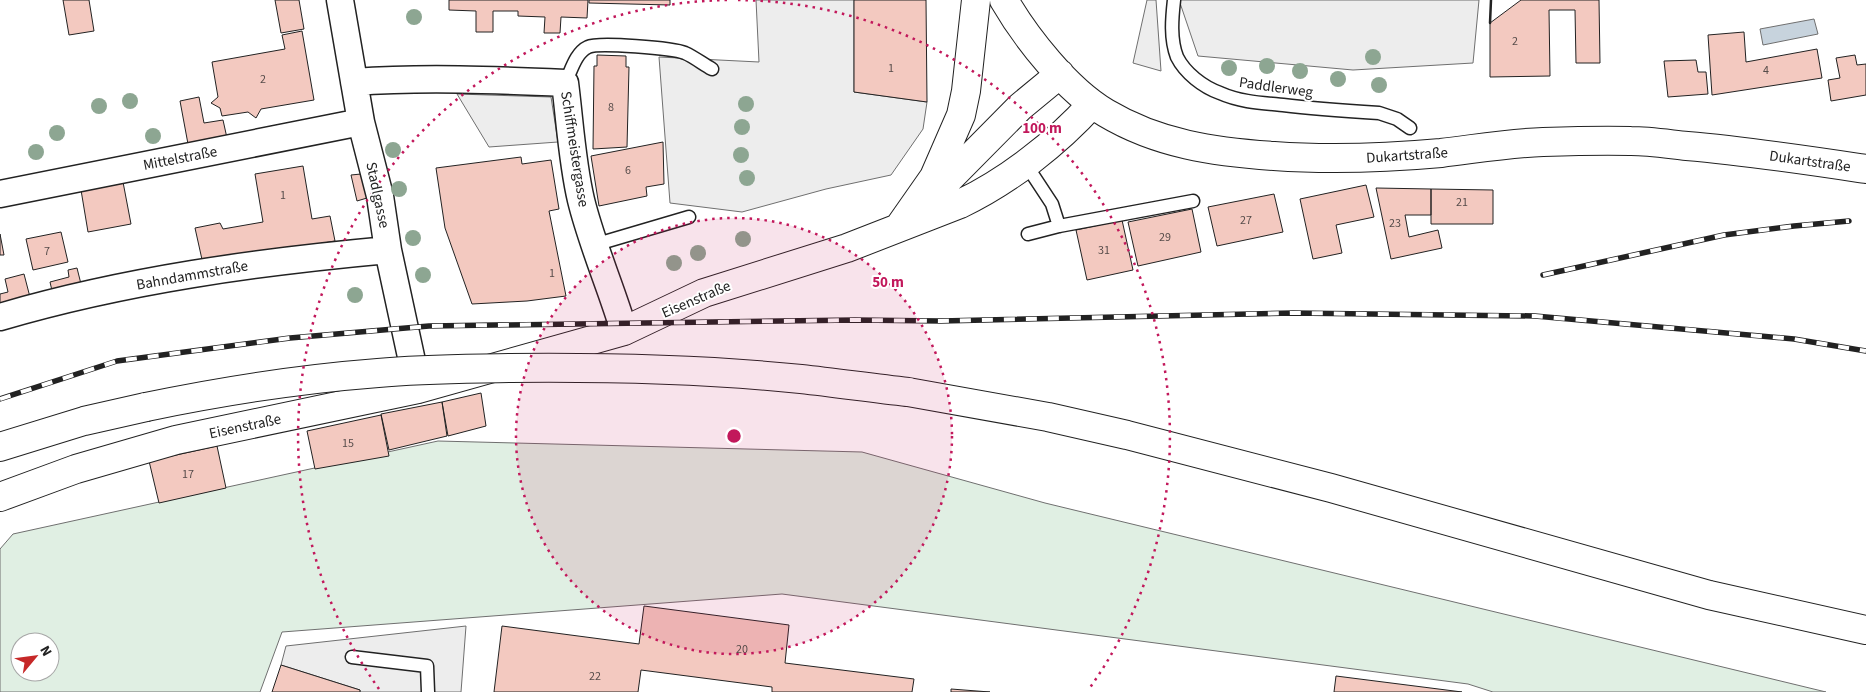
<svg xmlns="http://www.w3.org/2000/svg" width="1866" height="692" font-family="'Source Sans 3',sans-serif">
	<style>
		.green { fill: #e0efe3; stroke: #6f6f6f; fill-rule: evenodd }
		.parking { fill: #ededed; stroke: #6f6f6f }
		.water { fill: #c7d3dd; stroke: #6f6f6f }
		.building { fill: #f3c9c0; stroke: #222 }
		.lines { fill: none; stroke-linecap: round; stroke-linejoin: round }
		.lane-casing { stroke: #222; stroke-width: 15 }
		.street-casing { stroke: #222; stroke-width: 29 }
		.secondary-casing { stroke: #222; stroke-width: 30 }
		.primary-casing { stroke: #222; stroke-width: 30 }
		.lane { stroke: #fff; stroke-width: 12 }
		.street { stroke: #fff; stroke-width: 26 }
		.secondary { stroke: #fff; stroke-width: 28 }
		.primary { stroke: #fff; stroke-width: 28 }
		.rail-casing { stroke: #222; stroke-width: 5.5 }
		.rail { stroke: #fff; stroke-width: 4; stroke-dasharray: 11; stroke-linecap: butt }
		.primary-bridge-casing { stroke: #222; stroke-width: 30; stroke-linecap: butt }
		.primary-bridge { stroke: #fff; stroke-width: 28 }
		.wall { stroke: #222; stroke-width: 2.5 }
		.tree { fill: #8da692 }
		.ring { fill: none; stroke: #c2185b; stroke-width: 2.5; stroke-dasharray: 2.5 5 }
		.labels { text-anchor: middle; stroke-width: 4; stroke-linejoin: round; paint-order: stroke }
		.number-label { font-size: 12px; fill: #564c4a }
		.street-label { font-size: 15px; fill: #222; stroke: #fff }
		.centre { fill: #c2185b; stroke: #fff; stroke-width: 2.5 }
		.ring-label { font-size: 15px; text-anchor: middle; font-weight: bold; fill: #c2185b; stroke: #fff; stroke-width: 4; stroke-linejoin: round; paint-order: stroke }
	</style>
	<rect width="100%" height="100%" fill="#fff"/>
	<!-- green -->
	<path class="green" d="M438,441L862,452L1045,503L1826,692H1493L1468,684L782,594L282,632L260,692H0V549L13,534ZM20,642H50V672H20Z"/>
	<!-- parking -->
	<path class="parking" d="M756,0H854V92L927,102L923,129L891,175L826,189L742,212L670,203L659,57L759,62Z
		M1147,0H1156L1161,71L1133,63Z
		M1179,0H1479L1473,63L1353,70L1198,56Z
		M457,94L551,97L558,142L489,147Z
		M466,626L461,692H360V690L281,665L286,646Z"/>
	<!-- water -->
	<path class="water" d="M1814,19L1818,34L1763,45L1760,29Z"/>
	<!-- building -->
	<path class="building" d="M63,0H89L94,31L69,35Z
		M275,0H299L304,29L281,33Z
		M449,0H588L587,18L561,17L560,33H544L545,17L518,16V11H493V32H476V11L449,10Z
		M589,0H670V5L589,3Z
		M854,0H926L927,102L854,92Z
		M1521,0H1599L1600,63H1576L1575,10H1549L1550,76L1490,77V23Z
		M302,31L314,100L261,109L256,118L248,112L222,116L220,108L211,103L218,97L212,62L285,49L282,35Z
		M1744,32L1746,62L1817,49L1822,78L1712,95L1708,35Z
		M597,55L626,56V67H629L627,147L593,149L594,66H597Z
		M1855,55L1857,65L1866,64V95L1831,101L1828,80L1840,78L1836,58Z
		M1696,60L1698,72H1706L1708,94L1668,97L1664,61Z
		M199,97L204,123L223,120L227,138L188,144L180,101Z
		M663,142L664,184L646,187L647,196L599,206L591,156Z
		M521,157L522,164L551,160L559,209L549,211L566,296L527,301L472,304L445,228L436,168Z
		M303,166L312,219L330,216L335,241L203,264L195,228L220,223L223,229L263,222L255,174Z
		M361,174L367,198L357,201L351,175Z
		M123,182L131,224L88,232L81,190Z
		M1366,185L1374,217L1336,225L1342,253L1313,259L1300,199Z
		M1376,188L1431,189V215H1405L1409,237L1438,230L1442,248L1391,259Z
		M1431,189L1493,190V224H1431Z
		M1274,194L1283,232L1217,246L1208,207Z
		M1192,209L1201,252L1138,266L1128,222Z
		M1122,220L1133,270L1087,280L1076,230Z
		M61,232L68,262L33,270L26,239Z
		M0,234L4,255H0Z
		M77,268L82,288L53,295L50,282L69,277L68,270Z
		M24,274L31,301L0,311V294L8,292L5,279Z
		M481,393L486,426L448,436L442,402Z
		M442,402L447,436L389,450L381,414Z
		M381,415L389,456L315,469L307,431Z
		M217,446L226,488L159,503L149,461Z
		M644,606L789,625L785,663L914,679L912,692H772V687L641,670L638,692H494L502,626L639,644Z
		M281,665L360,690V692H272Z
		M1336,676L1462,692H1334Z
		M951,689L990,692H951Z"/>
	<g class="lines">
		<!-- lane casing -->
		<g class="lane-casing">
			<path id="lane" d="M1174,0C1172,18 1170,39 1177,57C1185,73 1203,87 1220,93C1240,102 1262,103 1283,105C1315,109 1347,111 1379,113L1397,119L1410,128
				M565,83C571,72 575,53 588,47C598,42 673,48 685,53C694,57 703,64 712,69
				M1025,163L1052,204L1059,226
				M1028,234L1059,226L1193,201
				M594,245L689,217
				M352,657L427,666L428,692"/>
		</g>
		<!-- street casing -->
		<g class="street-casing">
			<path id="street" d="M340,0L361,122L380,196L388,250L418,389
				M354,82C424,77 495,80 565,83C570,122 572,162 581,200C592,245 611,287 624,331
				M0,194L361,122
				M0,317C126,280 257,262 388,250"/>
		</g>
		<!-- secondary casing -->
		<g class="secondary-casing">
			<path id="secondary" d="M1004,0C1026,38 1067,90 1106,113C1158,144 1214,152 1274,156C1330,160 1385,158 1441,153C1475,149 1509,143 1543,142C1572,141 1602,140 1631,141C1649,141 1668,144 1687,146C1747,151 1806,160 1866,169
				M931,197L1020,107L1060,74
				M899,227L934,177L961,115L966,91L976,0
				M0,497L76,469L176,440L418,389L624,331L704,293L847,248L960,204C1008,181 1057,143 1092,104"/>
		</g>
		<!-- primary casing -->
		<g class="primary-casing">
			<path id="primary" d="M908,392L1048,417L1127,435L1331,488L1709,595L1866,630
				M0,447L84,421L146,407"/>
		</g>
		<!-- lane -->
		<use href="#lane" class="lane"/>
		<!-- street -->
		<use href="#street" class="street"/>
		<!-- secondary -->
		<use href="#secondary" class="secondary"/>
		<!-- primary -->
		<use href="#primary" class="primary"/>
		<!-- rail casing -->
		<g class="rail-casing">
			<path id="rail" d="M1543,275L1724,235L1794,226L1849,221
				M0,399L117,361L290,338L429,326L855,320L941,321L1293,313L1535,316L1794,339L1866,351"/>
		</g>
		<!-- rail -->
		<use href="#rail" class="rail"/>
		<!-- primary-bridge casing -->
		<g class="primary-bridge-casing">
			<path id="primary-bridge" d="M146,407C223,391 300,379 378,373C422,369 465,369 509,368C606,367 704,369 801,379C837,383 872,388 908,392"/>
		</g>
		<!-- primary-bridge -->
		<use href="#primary-bridge" class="primary-bridge"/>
		<!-- wall -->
		<path class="wall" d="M1490,23L1491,0"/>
	</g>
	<!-- trees -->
	<g class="tree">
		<circle cx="414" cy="17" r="8"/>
		<circle cx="1373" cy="57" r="8"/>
		<circle cx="1267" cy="66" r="8"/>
		<circle cx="1229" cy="68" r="8"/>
		<circle cx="1300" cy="71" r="8"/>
		<circle cx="1338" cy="79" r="8"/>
		<circle cx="1379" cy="85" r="8"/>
		<circle cx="130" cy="101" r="8"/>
		<circle cx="746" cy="104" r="8"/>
		<circle cx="99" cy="106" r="8"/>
		<circle cx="742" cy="127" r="8"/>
		<circle cx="57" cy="133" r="8"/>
		<circle cx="153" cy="136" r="8"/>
		<circle cx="393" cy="150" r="8"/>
		<circle cx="36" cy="152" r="8"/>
		<circle cx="741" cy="155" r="8"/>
		<circle cx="747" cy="178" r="8"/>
		<circle cx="399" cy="189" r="8"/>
		<circle cx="413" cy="238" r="8"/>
		<circle cx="743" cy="239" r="8"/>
		<circle cx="698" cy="253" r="8"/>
		<circle cx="674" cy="263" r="8"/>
		<circle cx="423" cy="275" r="8"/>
		<circle cx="355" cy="295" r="8"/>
	</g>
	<!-- distance rings -->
	<circle cx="734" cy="436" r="218" fill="#c2185b" fill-opacity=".12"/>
	<g class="ring">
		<circle cx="734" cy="436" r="218"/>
		<path d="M379 689A436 436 0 0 1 730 0M738 0A436 436 0 0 1 1089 689"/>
	</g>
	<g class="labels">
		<!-- number labels -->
		<g class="number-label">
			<text x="1515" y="45">2</text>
			<text x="891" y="72">1</text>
			<text x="1766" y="74">4</text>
			<text x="263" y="83">2</text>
			<text x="611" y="111">8</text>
			<text x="628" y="174">6</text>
			<text x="283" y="199">1</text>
			<text x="1462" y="206">21</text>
			<text x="1246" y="224">27</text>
			<text x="1395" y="227">23</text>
			<text x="1165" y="241">29</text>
			<text x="1104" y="254">31</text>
			<text x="47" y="255">7</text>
			<text x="552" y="277">1</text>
			<text x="348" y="447">15</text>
			<text x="188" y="478">17</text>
			<text x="742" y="653">20</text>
			<text x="595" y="680">22</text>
		</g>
		<!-- street labels -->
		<g class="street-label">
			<text transform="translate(1276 87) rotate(8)" y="5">Paddlerweg</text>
			<text transform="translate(575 149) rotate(81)" y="5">Schiffmeistergasse</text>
			<text transform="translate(1407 155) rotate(-4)" y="5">Dukartstraße</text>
			<text transform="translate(180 158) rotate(-11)" y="5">Mittelstraße</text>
			<text transform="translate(1810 161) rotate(8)" y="5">Dukartstraße</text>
			<text transform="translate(378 195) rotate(78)" y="5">Stadlgasse</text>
			<text transform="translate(192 275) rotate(-10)" y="5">Bahndammstraße</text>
			<text transform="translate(696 299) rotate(-23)" y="5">Eisenstraße</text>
			<text transform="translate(245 426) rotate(-12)" y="5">Eisenstraße</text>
		</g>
	</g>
	<circle cx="734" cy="436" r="8" class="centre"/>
	<g class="ring-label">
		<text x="1042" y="133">100 m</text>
		<text x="888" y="287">50 m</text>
	</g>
	<!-- north arrow -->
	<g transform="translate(35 657) rotate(61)"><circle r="24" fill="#ffffff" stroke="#a7a7a7"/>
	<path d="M0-4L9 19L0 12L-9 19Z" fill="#c62828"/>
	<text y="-8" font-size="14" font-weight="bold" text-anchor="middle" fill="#222222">N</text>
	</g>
</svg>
